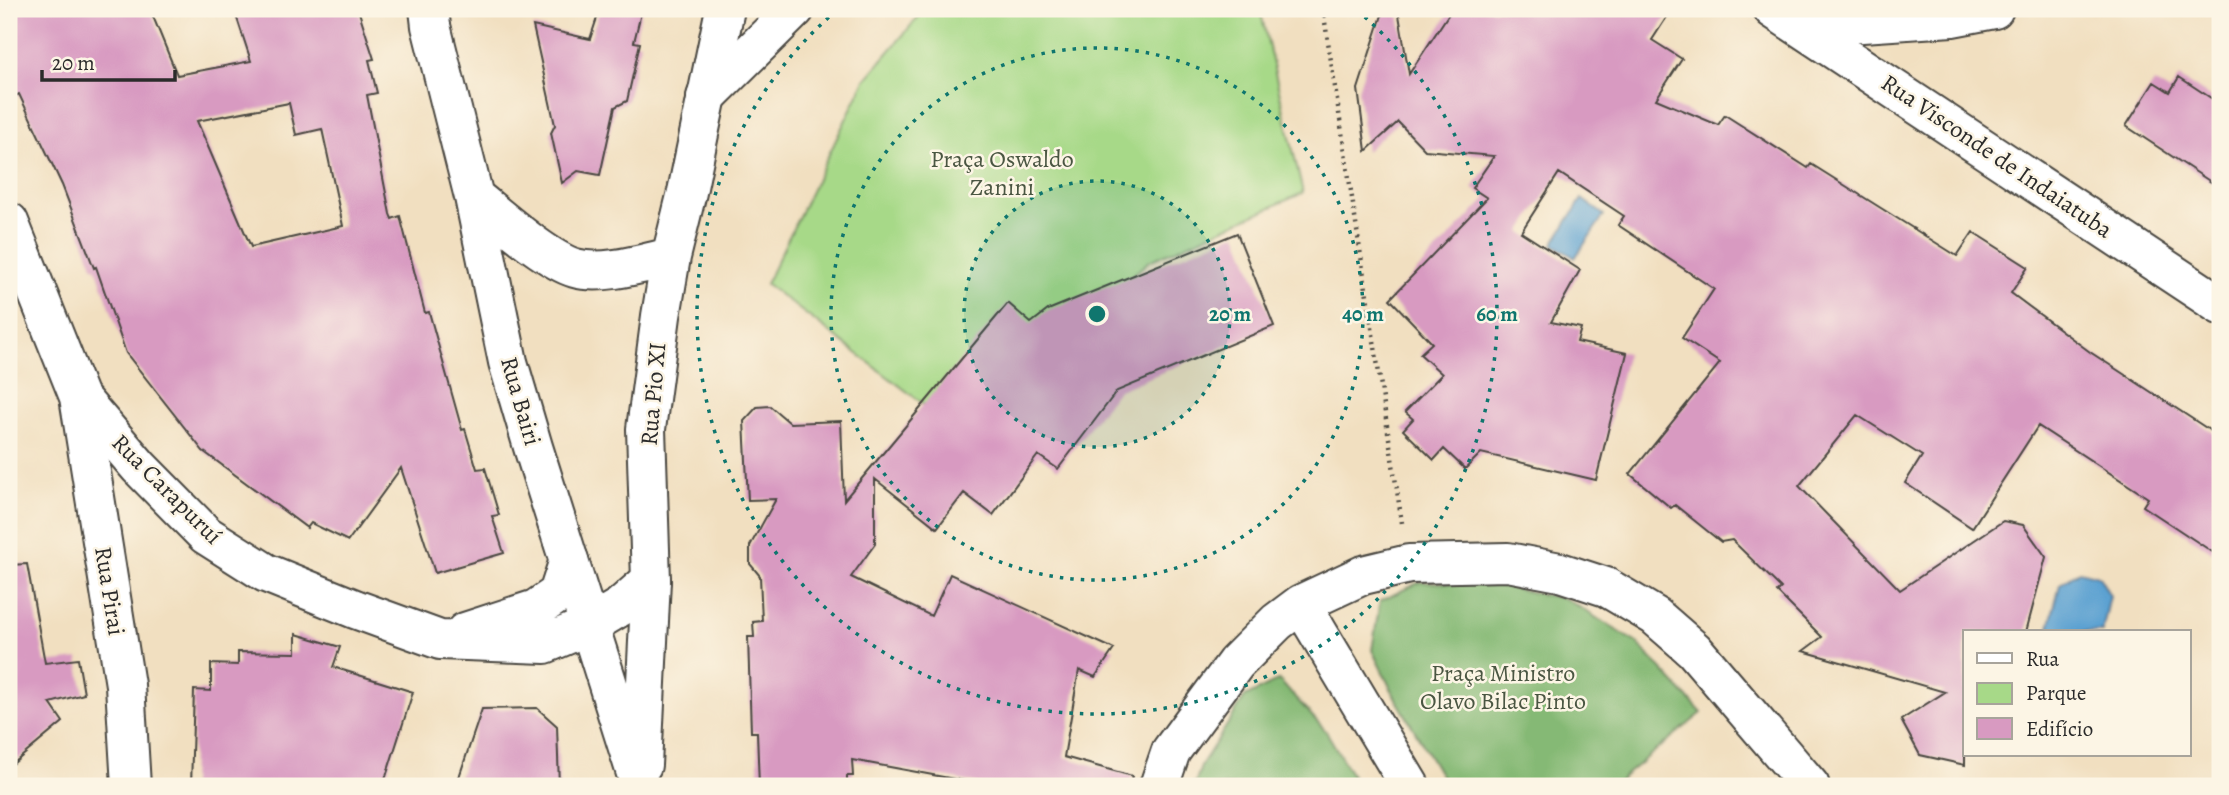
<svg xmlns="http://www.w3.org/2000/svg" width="2229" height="795" font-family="Alegreya,serif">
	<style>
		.green { fill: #a7d988; stroke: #69825a; stroke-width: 2 }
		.forest { fill: #85b974; stroke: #587250; stroke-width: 2 }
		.water { fill: #5ba1d1; stroke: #43667e; stroke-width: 2 }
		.building { fill: #d89ac1; fill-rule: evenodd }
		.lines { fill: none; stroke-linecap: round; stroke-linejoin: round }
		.street-casing { stroke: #494641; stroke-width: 42 }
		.primary-casing { stroke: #494641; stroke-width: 42 }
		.path { stroke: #494641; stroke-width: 4.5; stroke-dasharray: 2 5; stroke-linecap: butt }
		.street { stroke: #fff; stroke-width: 38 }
		.primary { stroke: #fff; stroke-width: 38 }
		.ring { fill: none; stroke: #0f766e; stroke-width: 3.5; stroke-dasharray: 3.5 7 }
		.labels { text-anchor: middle; stroke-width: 5; stroke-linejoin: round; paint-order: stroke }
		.street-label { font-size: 24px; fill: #2b2b2b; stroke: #fcf5e5 }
		.park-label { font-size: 24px; fill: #4a5642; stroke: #fcf5e5 }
		.centre { fill: #0f766e; stroke: #fcf5e5; stroke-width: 3.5 }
		.ring-label { font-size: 21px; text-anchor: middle; font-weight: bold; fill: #0f766e; stroke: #fcf5e5; stroke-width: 5; stroke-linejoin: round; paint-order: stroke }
	</style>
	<rect width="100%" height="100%" fill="#fcf5e5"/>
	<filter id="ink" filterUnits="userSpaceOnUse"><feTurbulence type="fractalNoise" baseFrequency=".0143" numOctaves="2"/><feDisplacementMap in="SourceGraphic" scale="14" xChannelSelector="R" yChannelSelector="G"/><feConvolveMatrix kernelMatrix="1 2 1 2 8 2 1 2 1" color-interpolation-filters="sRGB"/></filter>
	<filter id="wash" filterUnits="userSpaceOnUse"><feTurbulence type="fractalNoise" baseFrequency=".00686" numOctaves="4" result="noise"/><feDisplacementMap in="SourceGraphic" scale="28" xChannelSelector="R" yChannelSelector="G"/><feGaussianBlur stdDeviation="1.57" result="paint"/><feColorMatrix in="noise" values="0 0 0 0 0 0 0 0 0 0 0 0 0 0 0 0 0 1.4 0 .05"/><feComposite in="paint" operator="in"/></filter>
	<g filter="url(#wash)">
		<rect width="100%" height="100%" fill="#f1dfc0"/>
		<!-- green -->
		<path class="green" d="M925,9H1260L1303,193L1149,261L1039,355L976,444L766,284L865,80Z"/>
		<!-- forest -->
		<path class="forest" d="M1420,582L1496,585L1566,599L1637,643L1702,713L1612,786H1447L1394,695L1372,650L1380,601Z
			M1279,680L1326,731L1358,786H1194L1202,764L1245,697Z"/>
		<!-- water -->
		<path class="water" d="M1582,199L1604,215L1575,258L1553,244Z
			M2079,571L2099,576L2110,596L2102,632H2048L2060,584Z"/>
		<g id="blocks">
			<!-- building -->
			<path class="building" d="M9,9H150L177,75L251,61L234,9H358L374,59L369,60L377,93L367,95L390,214L392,219L400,216L425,313L429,312L462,430L465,429L477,469L485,468L499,515L492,516L504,553L435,573L401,468L348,541L311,523L307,528L203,451L126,353L96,267L94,268L62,185L19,94L9,99ZM289,103L296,135L322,129L343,226L251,247L197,121Z
				M600,9H642L634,42L640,43L627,101L615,107L600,175L578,171L562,183L551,133L555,125L533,26L590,39Z
				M1384,9H1398L1409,74L1452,9H1672L1652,40L1682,59L1656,99L1718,125L1725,115L1808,168L1811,164L1957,256L1973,232L2028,267L2011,293L2090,352L2220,437V557L2143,506L2148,498L2038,426L1972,528L1905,483L1922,456L1857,415L1799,486L1900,590L2003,521L2023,525L2046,557L2026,632H1965V765L1920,755L1901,720L1945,692L1803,651L1822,637L1777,592L1781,588L1732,540L1721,542L1675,505L1671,508L1630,474L1720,363L1682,338L1714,289L1618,225L1624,216L1559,173L1521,232L1580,270L1551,322L1581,328L1577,342L1627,353L1596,480L1481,453L1465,469L1444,449L1434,460L1403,430L1413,419L1405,412L1442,374L1420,354L1432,343L1390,299L1487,198L1472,188L1494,156L1425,150L1398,122L1366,151L1358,89Z
				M2179,77L2220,104V188L2126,126L2154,82L2170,92Z
				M1237,233L1274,326L1117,391L1058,469L1038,455L993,515L964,493L937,528L875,479V544L851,577L931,616L950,574L1114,649L1095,677L1079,670L1064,757L1132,776L1130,786H992L852,760L853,776H847V786H759L757,732H751L748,637H754L753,622L762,621L760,576L750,564V546L776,499L748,500L744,421L757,407L770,406L790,423L841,421L844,500L1008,303L1031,323L1048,310Z
				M27,564L45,663L78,659L84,694L50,703L63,722L9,767V565Z
				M296,634L340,647L333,667L413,692L383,786H191L194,690L211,691V664L238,665V652L296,653Z
				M537,708L557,726L559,786H456L482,709Z"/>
		</g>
	</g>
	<g filter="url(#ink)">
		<use href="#blocks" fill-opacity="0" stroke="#494641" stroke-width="2"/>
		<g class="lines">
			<!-- street casing -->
			<g class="street-casing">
				<path id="street" d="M1773,9L2220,305
					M1802,27L1952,17L1994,9
					M706,97L795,9
					M9,222L79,397L139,467L206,535L266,573L355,609L440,640L545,644L590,625L620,607L651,580
					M79,397L125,685L131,786
					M1301,604L1410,786
					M465,632L536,609L558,594L569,560
					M1159,786L1171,751L1236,663L1277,622L1301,604L1363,575L1409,564L1508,562L1560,572L1606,587L1655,616L1694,650L1810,786"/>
			</g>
			<!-- primary casing -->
			<g class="primary-casing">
				<path id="primary" d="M429,9L431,26L474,197L508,362L533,447L640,786
					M474,197C499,217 547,260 575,268C602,276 644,263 671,257
					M642,765L651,580L646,429L661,316L671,257L687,192L725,9"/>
			</g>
			<!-- path -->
			<path class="path" d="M1323,9L1402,523"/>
			<!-- street -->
			<use href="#street" class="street"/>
			<!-- primary -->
			<use href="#primary" class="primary"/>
		</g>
	</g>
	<!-- distance rings -->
	<circle cx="1097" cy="314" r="133" fill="#0f766e" fill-opacity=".12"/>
	<g class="ring">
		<circle cx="1097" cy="314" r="133"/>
		<circle cx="1097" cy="314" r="266"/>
		<path d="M1357 10A400 400 0 1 1 837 10"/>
	</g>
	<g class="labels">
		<!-- street labels -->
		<g class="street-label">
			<text transform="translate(1997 156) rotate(34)" y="8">Rua Visconde de Indaiatuba</text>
			<text transform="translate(653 394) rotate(-85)" y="8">Rua Pio XI</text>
			<text transform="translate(521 401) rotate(74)" y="8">Rua Bairi</text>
			<text transform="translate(167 489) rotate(45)" y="8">Rua Carapuruí</text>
			<text transform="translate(110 591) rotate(81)" y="8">Rua Pirai</text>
		</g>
		<!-- park labels -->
		<g class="park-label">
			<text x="1002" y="167">Praça Oswaldo<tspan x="1002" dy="28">Zanini</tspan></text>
			<text x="1503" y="681">Praça Ministro<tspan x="1503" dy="28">Olavo Bilac Pinto</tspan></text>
		</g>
	</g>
	<circle cx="1097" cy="314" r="10" class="centre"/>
	<g class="ring-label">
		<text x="1230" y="321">20 m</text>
		<text x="1363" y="321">40 m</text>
		<text x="1497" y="321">60 m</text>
	</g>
	<!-- margin -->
	<rect width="2229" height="795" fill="none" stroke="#fcf5e5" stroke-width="35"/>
	<!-- legend -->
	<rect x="1963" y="630" width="228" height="126" fill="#fcf5e5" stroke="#a8a49b" stroke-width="2"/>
	<rect x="1977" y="653" width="35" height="10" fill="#ffffff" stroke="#a8a49b" stroke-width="2"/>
	<text x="2026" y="666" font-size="21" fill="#2b2b2b">Rua</text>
	<rect x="1977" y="683" width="35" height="21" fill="#a7d988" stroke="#a8a49b" stroke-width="2"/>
	<text x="2026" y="700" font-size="21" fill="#2b2b2b">Parque</text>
	<rect x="1977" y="718" width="35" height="21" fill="#d89ac1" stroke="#a8a49b" stroke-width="2"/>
	<text x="2026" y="736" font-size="21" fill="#2b2b2b">Edifício</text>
	<!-- scale -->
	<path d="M42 70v10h133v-10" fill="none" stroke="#2b2b2b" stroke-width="3.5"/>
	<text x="52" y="70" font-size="21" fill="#2b2b2b" stroke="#fcf5e5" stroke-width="5" paint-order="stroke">20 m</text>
</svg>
